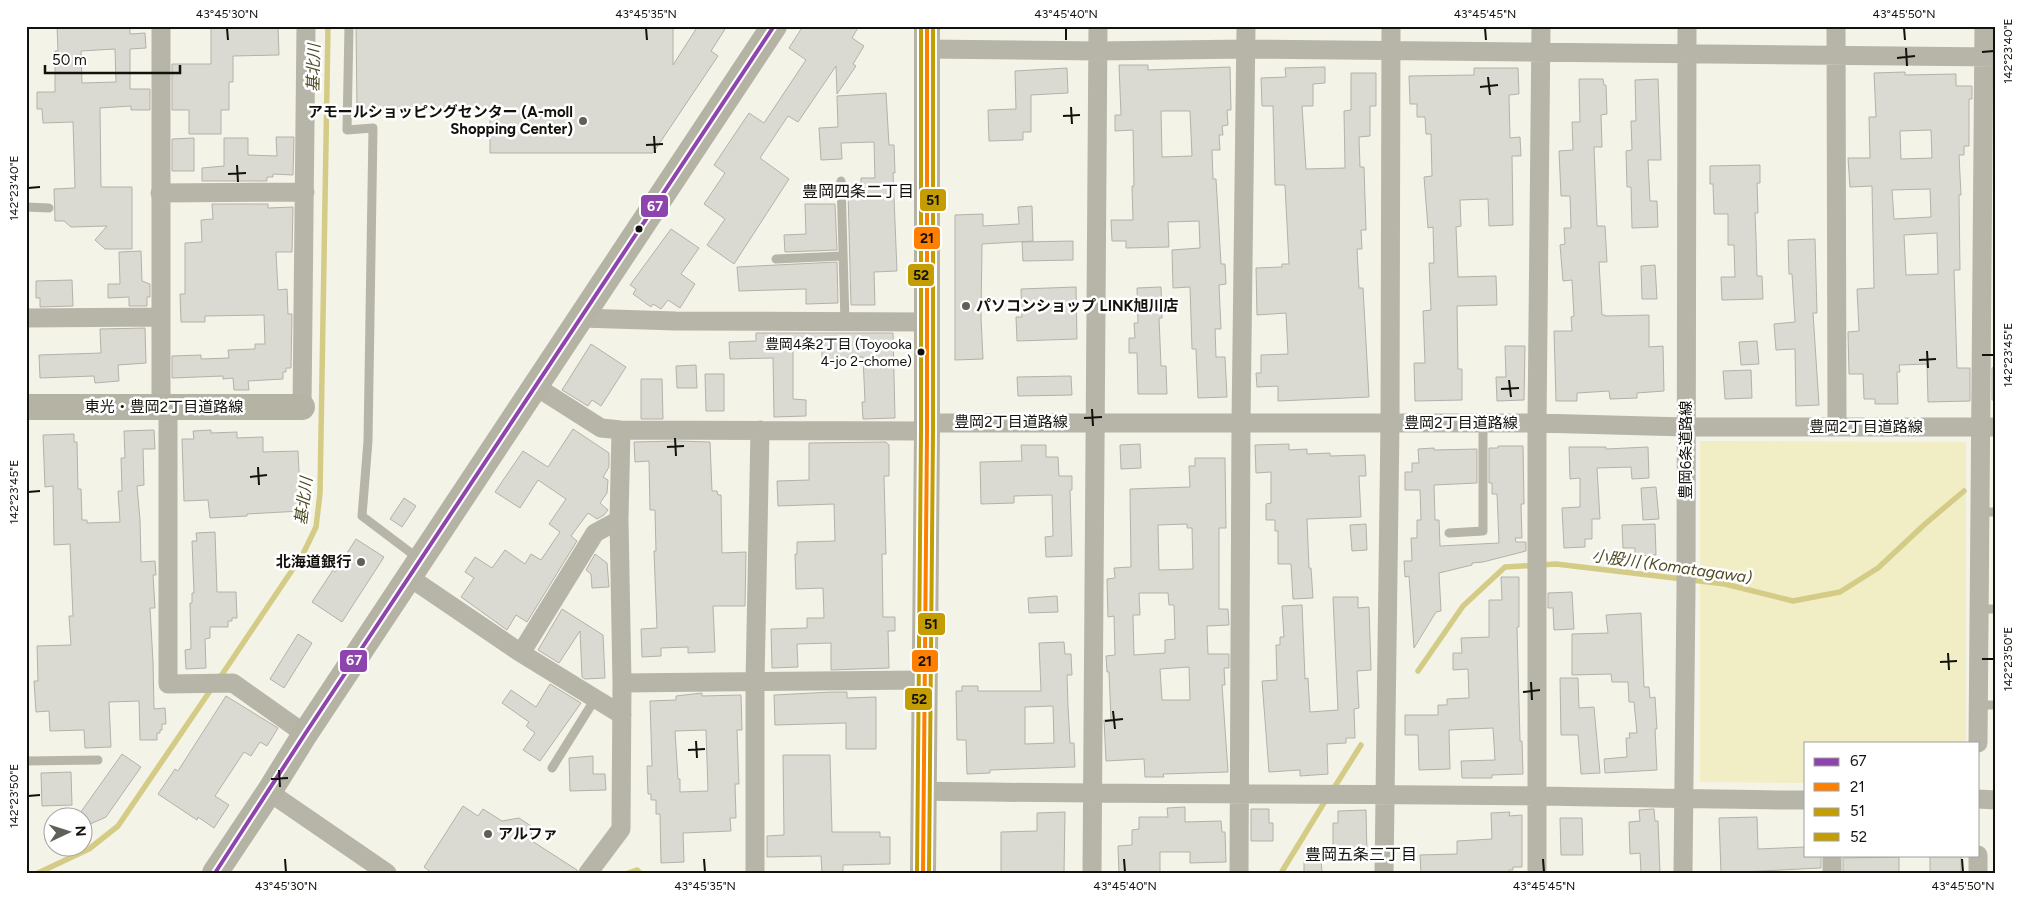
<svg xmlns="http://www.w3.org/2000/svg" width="2022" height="899" font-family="Figtree,'Noto Sans JP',sans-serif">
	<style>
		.green { fill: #f1edc5 }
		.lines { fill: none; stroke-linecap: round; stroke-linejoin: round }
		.stream { stroke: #d4cc86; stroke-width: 5.5 }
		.building { fill: #dbdad2; stroke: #b3b2aa; fill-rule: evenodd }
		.lane { stroke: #b6b5a7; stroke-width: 9 }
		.street { stroke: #b6b5a7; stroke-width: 19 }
		.secondary { stroke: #b4b3a4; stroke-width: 26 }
		.bus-1-casing { stroke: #fff; stroke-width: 8 }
		.bus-2-casing { stroke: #fff; stroke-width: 8 }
		.bus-3-casing { stroke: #fff; stroke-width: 8 }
		.bus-4-casing { stroke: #fff; stroke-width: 8 }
		.bus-1 { stroke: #8e44ad; stroke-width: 4 }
		.bus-2 { stroke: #ff8000; stroke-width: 4 }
		.bus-3 { stroke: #c49d03; stroke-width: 4 }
		.bus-4 { stroke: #c49d03; stroke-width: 4 }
		.ticks { fill: none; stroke: #12110b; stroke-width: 2 }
		.poi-dot { fill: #616058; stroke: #fff; stroke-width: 2 }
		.bus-dot { fill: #12110b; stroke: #fff; stroke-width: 2 }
		.labels { text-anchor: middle; stroke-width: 5; stroke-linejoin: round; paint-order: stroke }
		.bus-label { font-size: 14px; fill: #12110b; stroke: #fff; text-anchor: end }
		.poi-label { font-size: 15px; font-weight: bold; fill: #12110b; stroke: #fff; text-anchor: end }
		.street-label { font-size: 15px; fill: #12110b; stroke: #fff }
		.water-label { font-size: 16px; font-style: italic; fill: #4f4a22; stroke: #fff }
		.neighbourhood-label { font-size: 16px; fill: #12110b; stroke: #fff }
		.line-badge { stroke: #fff; stroke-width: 2 }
		.badge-label { font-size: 14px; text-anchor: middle; font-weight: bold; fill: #fff }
		.pale-badge-label { font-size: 14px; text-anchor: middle; font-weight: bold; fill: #111 }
		.neatline { fill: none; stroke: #12110b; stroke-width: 2 }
		.ticks-label { font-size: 12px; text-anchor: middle; fill: #12110b }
	</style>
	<rect width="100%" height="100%" fill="#f4f3e8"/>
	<!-- green -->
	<path class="green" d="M1700,441L1966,442V743H1806V783L1700,782Z"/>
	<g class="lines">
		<!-- stream -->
		<path class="stream" d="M1418,671L1463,606L1505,567L1556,564L1725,584L1793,601L1840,592L1878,568L1925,524L1964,491
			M219,679L303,554L316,527L320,493L328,26
			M1332,791L1361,745
			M38,873L89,849L118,826L212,688
			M628,873L637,870L640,873
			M1281,873L1327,798"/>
	</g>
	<!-- building -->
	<path class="building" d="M57,26H130V34L145,33L146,48L130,49V89H150V110H131V106L100,108L101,187H132V249H105L95,240L107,226L71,227L64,221H55L54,189L75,188L73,122L43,123L42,109H37V92H55V51H58ZM115,49L116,82L82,83L81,51Z
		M211,26H278L279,55L233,56V82H229V110H221V134H189V110H172V64H211Z
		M356,26H673V65L698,26H727L711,51L718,56L653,153H490V109L357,110Z
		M803,26H859L852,38L864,46L853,64L856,66L837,94L836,66L798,122L788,116L760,158L789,179L734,264L707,245L725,219L704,204L725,173L714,165L749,113L764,123L806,60L789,48Z
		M1119,65H1148V70L1230,67L1231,110H1227L1228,125L1222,126L1223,135H1219L1220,150H1212L1213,179H1216L1221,264H1225L1226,284L1219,285L1221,329H1215L1216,357H1225L1227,397L1198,398L1196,349H1192L1190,287L1173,288L1172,250L1200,248L1199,221L1168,222L1169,247L1126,248V241H1112L1111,220H1133L1132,186H1134L1133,130L1115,131V115H1121ZM1161,111H1190L1192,156L1162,157Z
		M1325,67V83L1313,84V106H1302L1306,169L1345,168L1344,111L1351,110V73H1376V106H1370V136L1359,137L1360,167H1364L1366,230H1361L1362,249H1357L1359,288H1363L1369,397L1278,401V386L1257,387L1256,373H1261V355L1288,354L1286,313L1257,315L1256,268L1282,267V264H1289L1285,185H1275L1273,106H1262L1261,78L1286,77L1285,68Z
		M1067,68L1068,93L1031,95V132H1023V140L989,141L988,110L1016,109L1015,71Z
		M1474,68H1518L1519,94L1509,95L1510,138L1520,137L1521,156H1512L1513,225L1489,226L1488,199L1460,200L1461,226L1456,227L1458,277L1496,276L1497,305L1457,306L1458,369H1462V400L1415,401L1414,363H1425L1423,311L1431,310L1429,263H1434L1433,227L1428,228L1424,177L1432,176L1431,134H1426L1425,117H1417V104H1410L1409,76L1474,75Z
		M1905,72V75L1956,74V86H1972V99H1969V146H1964V155H1959L1961,195H1959L1960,270H1954L1957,368H1970V401L1928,402L1927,364L1899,365L1900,372H1897L1898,404H1875V399H1864L1863,374H1849L1848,332L1859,331L1857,289L1874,288L1872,186L1850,187L1848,158H1870L1869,117H1876L1874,73ZM1931,130L1932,158L1901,159L1900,131ZM1930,189L1931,217L1894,219L1892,190ZM1937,233L1938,274L1906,275L1904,235Z
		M1579,79H1603L1604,85H1606L1607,114L1601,115L1602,147H1594L1597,226H1605L1607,262H1599L1602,315H1605V316L1649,315V347L1663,346L1664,391L1637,393V398L1610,399L1609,391L1577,393V401H1556L1554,331H1572L1571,317L1574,316L1572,280L1563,281L1560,245L1565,244L1564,228H1571L1570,196H1561L1559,151L1573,150L1572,122H1580Z
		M1658,79L1661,160H1648L1650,201H1657L1658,227L1632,228L1631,187H1627L1626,151L1632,150L1631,121H1636L1635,80Z
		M886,93L889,145H894L895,173H893L897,271L874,272L875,305H851L848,191H861V178H875L874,142L841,143L842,159L821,160L819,128L838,127L837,96Z
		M276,137H294L293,175L273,174V177H267V181H202V168L224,166V138H248V155L277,156Z
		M194,138V171H172V139Z
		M1760,165V183H1757L1758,213H1755L1756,238L1757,276H1762L1763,299L1722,300L1721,277H1735L1734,245H1728V214H1714L1713,184H1710V166Z
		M212,204H268V208L293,207L292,252H276L278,290L287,289L288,314H292L291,368H286V372H283V379L248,381L249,390H234L233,378L223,379V376L172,378V356L201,355V359L229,358L228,350L255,349V344H265L264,315L205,316V322H181L180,294H185V243L202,242L201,220L213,219Z
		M805,204H835L837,250L785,252L784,235L806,234Z
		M1032,206L1033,241L982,244L981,318L983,359L955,360V215L983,214V226L1019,224L1018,207Z
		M671,229L699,248L681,274L695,284L680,308L668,300L661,309L653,304L651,307L633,294L636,289L630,285Z
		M1815,239L1817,313H1813L1819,405L1796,406L1795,349L1776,350L1774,324L1795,322L1792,274H1789L1788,240Z
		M1073,241V260L1023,261L1022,242Z
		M141,251L142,281L150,284V297H147V306H129V297L108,298V284H120L119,252Z
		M837,262L838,303L806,304V289L739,291L737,267Z
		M1655,265L1657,299H1642L1641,266Z
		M72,280L73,306L40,307V298H36V281Z
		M1076,287L1077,339L1017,341L1016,317H1022L1021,289Z
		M1161,287L1162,318H1159L1161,366H1166L1167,394H1138L1137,353H1129V338H1135L1134,323H1138L1137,288Z
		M145,328L146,363L118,365L119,381L95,383L94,376L40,378L39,355L101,353L100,329Z
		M756,333H893L895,418L863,419L862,402H865L863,357L822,359V348H793V399L806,400V416L774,417L773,358L730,359L729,342L756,341Z
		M1757,341L1759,364L1741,365L1739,342Z
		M591,344L626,367L601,406L592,400L588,406L562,390Z
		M1505,346H1525L1524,400L1497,401L1496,377H1506Z
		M696,365L697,388H677L676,366Z
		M1996,367V400H1992V368Z
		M1751,370L1752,398L1725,399L1723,371Z
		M705,374H724V411H706Z
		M1071,376L1072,395L1018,396L1017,377Z
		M641,379H662L663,419H641Z
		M573,429L609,453V467L603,477L608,480L607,493L600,503L608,510L604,515L597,519L588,513L571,536L577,541L527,622L516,615L507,630L461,597L474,578L465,572L475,557L492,568L505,550L525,564L531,554L541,560L560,532L549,524L566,499L538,480L520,508L495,492L523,451L548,467Z
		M154,430L155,449H143L144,485L137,486L140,520L141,562L155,561L156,575H153L155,608H150L153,662L154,709L165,708L166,724H162V730H160V733H157V740H140L139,701L109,702L111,747L85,748L84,730L50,731L49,711L36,712L34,681H38L37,646L71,645L69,616H73L70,544L54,545L53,486L45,487L43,435L74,434V442H77L78,489H81L82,520H87V523L120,522L118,491H122L121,458H125L124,431Z
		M211,430V433L237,432V438L263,437V452L298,451L301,511L247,514V516L210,518L208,500L184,501L182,439H194L193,431Z
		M677,441L710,442L712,491H717L718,495H721L722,553L746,552L745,606H713L715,652L688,653V647L661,648V656L642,657L641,629L657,628L654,551H656L655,510H650L649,461L635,462L634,442Z
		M886,442L889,445V476H884L886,554H882L883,617H895V631H888L889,668L831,670V643L797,644L798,667L772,668L771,629L807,628V618H824L823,588L796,589L795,554H797V542L835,541L834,504L778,506L777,481L809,480V443Z
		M1140,444L1141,468L1121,469L1120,445Z
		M1289,444V450L1307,449V454L1330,453V456L1365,455L1366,476H1359L1361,517L1307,519L1309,568H1311L1313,598L1293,599L1291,564H1278V531H1275V520H1266V504L1271,503V472L1256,473L1255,445Z
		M1021,445H1046V457H1058L1059,476H1072V490H1070L1072,556L1046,557L1045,537L1053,536L1052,495L1014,496V503L981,504L980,462L1022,461Z
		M1498,446H1523L1524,504H1521L1522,538H1515L1516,542H1526V551L1483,562L1472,563V565L1439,573L1441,611L1436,612L1414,648L1409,576L1405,577L1404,561H1412L1411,538H1417V520H1421L1420,490H1405V472H1412V463H1419L1418,449L1434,448V450L1477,449V483L1434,485L1435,520H1439L1440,546L1499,543L1497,494H1492V483H1489V448H1498Z
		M1569,447H1606V449L1648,447L1649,478L1632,479L1631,467L1597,468L1600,519H1592V539H1585V547L1564,548L1562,508L1580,507V478L1570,479Z
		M1195,458H1225L1226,528H1219V609H1228L1229,625L1207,626L1208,654H1229V668H1224L1225,685H1222L1228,772L1163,774L1164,777H1145L1144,759L1106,761L1104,720H1111L1109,672H1107L1106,656L1115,655L1114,616L1108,617L1107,579L1115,578L1114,568L1131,567L1130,489L1190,487L1189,466H1195ZM1187,524V528H1192L1193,569L1159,570L1158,525ZM1139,593H1168L1169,605H1174L1175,639L1165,640V653L1134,655L1133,615H1140ZM1189,667L1190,700H1162L1160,669Z
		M1656,487L1659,519L1643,520L1641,488Z
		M404,498L416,506L402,527L390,519Z
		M1366,524L1367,550L1352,551L1350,525Z
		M1655,524L1656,555L1635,556V548H1623L1622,525Z
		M215,532L217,592H236L237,618H232V621H228V627H210V638L205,639L206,668L186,669L185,650L191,649L190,603H192V593H194L192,541H197L196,533Z
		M356,539L384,557L342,622L312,602L333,570L335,572Z
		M595,554L607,563L609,587L592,588L591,574L586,570Z
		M1501,577H1519V627H1517L1520,741H1522L1523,774L1492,775V778H1462L1461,761L1495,760L1493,728L1449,730L1450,769L1419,770L1418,735H1405V715H1438V705H1447V699L1469,698L1468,669L1453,670V653H1462L1461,638L1489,637V600H1502Z
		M1572,592L1574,629L1554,630L1553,608H1548V593Z
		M1057,596L1058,612L1029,613L1028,598Z
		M1333,597H1358V608L1369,607L1371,670L1357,671L1359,708L1354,709L1355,738H1346V743L1327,744L1328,774L1300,776V770L1269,772L1262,681L1277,680L1276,645H1280V637H1284L1282,606L1302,605L1305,679L1308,678L1310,712L1338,710Z
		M562,609L603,635L605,678L585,679L582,677L580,631L559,663L538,650Z
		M1641,613L1644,687H1649L1650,698L1655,697L1657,729H1655L1657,770L1605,773L1604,759L1627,757L1626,738H1630L1629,733H1637L1634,702H1629L1628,682H1612L1611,674L1572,675V634L1608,633L1606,615Z
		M298,634L312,643L284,688L270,679Z
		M1064,642L1065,654H1071L1072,675H1067L1068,706L1070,743H1074L1075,767L990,770V773L967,774L966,740H957L956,691H962V686H978V691H1041L1039,643ZM1053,706L1054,743L1025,744V707Z
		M1560,678H1578L1579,708L1594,707L1600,773L1581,774L1578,735H1561Z
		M550,684L581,703L540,761L523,750L535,733L526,726L529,722L502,703L511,690L536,707Z
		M832,692H847V698L876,697V749H846V723L775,725L774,695Z
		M702,693V696L741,695L742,730H737L739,784H735L736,818H730L731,831L683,833L684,862L661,863L660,814H656V800H651V794H648L647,766H652L650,701L676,700V696ZM706,730L708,791L680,792V779H678L675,731Z
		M226,696L278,728L267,746L260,742L251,756L244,752L215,796L229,805L214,828L198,817L197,820L158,794L175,769L178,771Z
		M122,754L141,767L106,817L88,825L82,821V816H78Z
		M783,755H830L832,832H880V837H890V864L843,865V873H822L821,856L767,857V836L784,835Z
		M593,756V774H605L606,790L570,791L569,758Z
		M71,772L72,805L42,806L41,773Z
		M463,806L478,816L483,809L502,821L519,818L531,826L532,841L577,870V873H432L424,867Z
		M1185,807V822L1221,821L1222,832H1225L1226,862L1190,863V852H1160V873H1119L1118,846L1132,845V830L1139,829V817H1168L1167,808Z
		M1251,809H1269V823H1273V841H1251Z
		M1652,809H1654L1655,821H1658L1660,873H1641L1640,853L1630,854L1629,822L1640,821L1639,810Z
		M1366,810L1367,854L1333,856V823H1338V811Z
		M1065,812L1064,873H1001V832L1037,831V813Z
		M1510,812L1509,816L1522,815V867H1513V870H1509V873H1421L1420,855L1457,854V841L1492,839L1491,813Z
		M1757,817L1758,849L1806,847V855H1821V868L1721,873L1719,818Z
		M1560,818H1582L1583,855H1561Z
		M1930,855H1961V873H1930Z
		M1899,857V873H1843V858Z
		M1321,858L1322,873H1304V859Z"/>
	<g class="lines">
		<!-- lane -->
		<path class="lane" d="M349,26L347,130L373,128L368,441L362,516L419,559
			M841,181L845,322
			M26,207L49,208
			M776,259L842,256
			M1980,512H1996
			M1449,533L1483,531V423
			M1979,609H1996
			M1978,705H1996
			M26,761L98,760
			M552,768L595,699"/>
		<!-- street -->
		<path class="street" d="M161,26V407
			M1836,26L1837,427
			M927,49L1098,51L1245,49L1996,57
			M160,193L305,192
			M26,318L160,317
			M581,318L676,321L927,322
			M535,386L601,428L621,430L927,431
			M168,407V684L233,683L305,734
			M302,407L306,26
			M927,423H1537L1686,427H1996
			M409,577L521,653L622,715
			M521,653L595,533L619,520
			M622,683L923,680
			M1978,743L1984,26
			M923,791C1127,795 1331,793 1535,796C1625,797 1716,800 1806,800
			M269,792L387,873
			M1978,799L1996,800
			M1978,855V873
			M588,873L621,829L622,683L619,520L621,430
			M755,873V682L760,430
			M1092,873L1098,26
			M1239,873L1241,424L1246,26
			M1384,873L1390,423L1391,26
			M1537,873V423L1541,26
			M1683,873L1686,590L1687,26
			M1832,873V855"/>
		<!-- secondary -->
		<path class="secondary" d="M26,407H302
			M215,873L269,792L305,734L774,26
			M923,873L927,431V26"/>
		<!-- bus-1 casing -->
		<g class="bus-1-casing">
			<path id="bus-1" d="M215,873L305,734L774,26"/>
		</g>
		<!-- bus-2 casing -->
		<g class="bus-2-casing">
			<path id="bus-2" d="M923,873L927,431V26"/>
		</g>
		<!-- bus-3 casing -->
		<g class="bus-3-casing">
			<path id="bus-3" d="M929,873L933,431V26"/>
		</g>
		<!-- bus-4 casing -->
		<g class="bus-4-casing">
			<path id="bus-4" d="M917,873L921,431V26"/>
		</g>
		<!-- bus-1 -->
		<use href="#bus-1" class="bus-1"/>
		<!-- bus-2 -->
		<use href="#bus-2" class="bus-2"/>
		<!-- bus-3 -->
		<use href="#bus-3" class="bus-3"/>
		<!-- bus-4 -->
		<use href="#bus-4" class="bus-4"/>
	</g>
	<!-- ticks -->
	<path class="ticks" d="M227,28L228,40M646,28L647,40M1066,28V40M1485,28L1486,40M1904,28L1905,40M1906,48L1907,66M1982,52L1994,51M1897,58L1915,56M1488,77L1490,95M1480,87L1498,85M1071,107L1072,124M1063,116L1080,115M654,136L655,153M646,145L663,144M237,165L238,182M228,174L246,173M28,188L40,187M1927,351L1928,368M1982,355H1994M1919,360L1936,359M1509,380L1511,397M1501,389L1519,388M1092,409L1093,426M1084,418L1102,417M675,438L676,456M667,447L684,446M258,467L259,485M250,477L267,475M28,492L40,491M1948,653L1949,670M1982,659H1994M1940,662L1957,661M1531,682L1532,700M1523,692L1540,690M1113,711L1115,729M1105,721L1123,719M696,741L697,758M688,750L705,749M279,770L280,787M271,779L288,778M28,796L40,795M285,859L286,872M704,859L705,872M1124,859L1125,872M1543,859L1544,872M1962,859L1963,872"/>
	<!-- markers -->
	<g class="poi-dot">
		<circle cx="583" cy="121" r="5"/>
		<circle cx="966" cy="306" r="5"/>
		<circle cx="361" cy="562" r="5"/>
		<circle cx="488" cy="834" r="5"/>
	</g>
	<g class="bus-dot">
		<circle cx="639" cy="229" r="4.5"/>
		<circle cx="921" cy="352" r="4.5"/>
	</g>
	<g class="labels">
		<!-- bus labels -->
		<g class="bus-label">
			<text x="912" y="349">豊岡4条2丁目 (Toyooka<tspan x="912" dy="17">4-jo 2-chome)</tspan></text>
		</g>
		<!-- poi labels -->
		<g class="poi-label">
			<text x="573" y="117">アモールショッピングセンター (A-moll<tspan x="573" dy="17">Shopping Center)</tspan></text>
			<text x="976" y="311" text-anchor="start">パソコンショップ LINK旭川店</text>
			<text x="351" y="567">北海道銀行</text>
			<text x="498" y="839" text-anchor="start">アルファ</text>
		</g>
		<!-- street labels -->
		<g class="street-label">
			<text x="164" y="412">東光・豊岡2丁目道路線</text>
			<text x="1011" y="427">豊岡2丁目道路線</text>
			<text x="1461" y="428">豊岡2丁目道路線</text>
			<text x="1866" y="432">豊岡2丁目道路線</text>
			<text transform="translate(1686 450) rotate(-90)" y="5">豊岡6条道路線</text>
		</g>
		<!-- water labels -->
		<g class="water-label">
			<text transform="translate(313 68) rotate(-89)" y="6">基北川</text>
			<text transform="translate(303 501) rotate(-83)" y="6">基北川</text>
			<text transform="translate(1672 566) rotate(8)" y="6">小股川 (Komatagawa)</text>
		</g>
		<!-- neighbourhood labels -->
		<g class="neighbourhood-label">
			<text x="858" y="197">豊岡四条二丁目</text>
			<text x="1361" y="860">豊岡五条三丁目</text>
		</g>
	</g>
	<g class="line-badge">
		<rect x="919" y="188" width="28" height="24" rx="5" fill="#c49d03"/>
		<rect x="640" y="194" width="29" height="24" rx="5" fill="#8e44ad"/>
		<rect x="913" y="226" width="28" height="24" rx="5" fill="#ff8000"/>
		<rect x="907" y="263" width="28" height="24" rx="5" fill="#c49d03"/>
		<rect x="917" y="612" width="29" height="24" rx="5" fill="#c49d03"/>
		<rect x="339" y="649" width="29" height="24" rx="5" fill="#8e44ad"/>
		<rect x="911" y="649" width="28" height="24" rx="5" fill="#ff8000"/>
		<rect x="904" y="687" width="29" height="24" rx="5" fill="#c49d03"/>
	</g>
	<g class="badge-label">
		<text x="655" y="211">67</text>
		<text x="354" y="665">67</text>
	</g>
	<g class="pale-badge-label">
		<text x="933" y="205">51</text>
		<text x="927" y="243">21</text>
		<text x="921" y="280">52</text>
		<text x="931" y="629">51</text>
		<text x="925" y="666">21</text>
		<text x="919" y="704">52</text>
	</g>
	<!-- border -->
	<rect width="2022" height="899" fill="none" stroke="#ffffff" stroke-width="55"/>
	<!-- legend -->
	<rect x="1804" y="742" width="175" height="115" fill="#ffffff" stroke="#a0a09d"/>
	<rect x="1814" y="758" width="25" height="8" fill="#8e44ad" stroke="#a0a09d"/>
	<text x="1850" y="766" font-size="15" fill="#12110b">67</text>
	<rect x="1814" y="783" width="25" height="8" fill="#ff8000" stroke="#a0a09d"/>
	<text x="1850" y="792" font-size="15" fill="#12110b">21</text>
	<rect x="1814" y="808" width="25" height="8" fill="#c49d03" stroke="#a0a09d"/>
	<text x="1850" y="816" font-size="15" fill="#12110b">51</text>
	<rect x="1814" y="833" width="25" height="8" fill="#c49d03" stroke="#a0a09d"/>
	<text x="1850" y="842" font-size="15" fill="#12110b">52</text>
	<!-- north arrow -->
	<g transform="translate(68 832) rotate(86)"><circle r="24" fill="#ffffff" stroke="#a0a09d"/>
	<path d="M0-4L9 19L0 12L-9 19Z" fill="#616058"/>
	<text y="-8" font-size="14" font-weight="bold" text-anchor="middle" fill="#12110b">N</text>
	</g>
	<!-- scale -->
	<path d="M45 65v8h135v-8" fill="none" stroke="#12110b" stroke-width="2.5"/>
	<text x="52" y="65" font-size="15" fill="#12110b" stroke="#ffffff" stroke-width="4" paint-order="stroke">50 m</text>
	<rect x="28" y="28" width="1966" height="844" class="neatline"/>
	<g class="ticks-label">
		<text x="227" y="18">43°45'30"N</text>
		<text x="646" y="18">43°45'35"N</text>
		<text x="1066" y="18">43°45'40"N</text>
		<text x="1485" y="18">43°45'45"N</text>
		<text x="1904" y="18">43°45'50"N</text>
		<text transform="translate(2008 51) rotate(-90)" y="4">142°23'40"E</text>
		<text transform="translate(14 188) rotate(-90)" y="4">142°23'40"E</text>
		<text transform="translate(2008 355) rotate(-90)" y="4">142°23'45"E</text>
		<text transform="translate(14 492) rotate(-90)" y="4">142°23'45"E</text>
		<text transform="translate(2008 659) rotate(-90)" y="4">142°23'50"E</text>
		<text transform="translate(14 796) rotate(-90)" y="4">142°23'50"E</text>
		<text x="286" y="890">43°45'30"N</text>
		<text x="705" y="890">43°45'35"N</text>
		<text x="1125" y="890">43°45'40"N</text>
		<text x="1544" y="890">43°45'45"N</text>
		<text x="1963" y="890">43°45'50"N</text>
	</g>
</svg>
